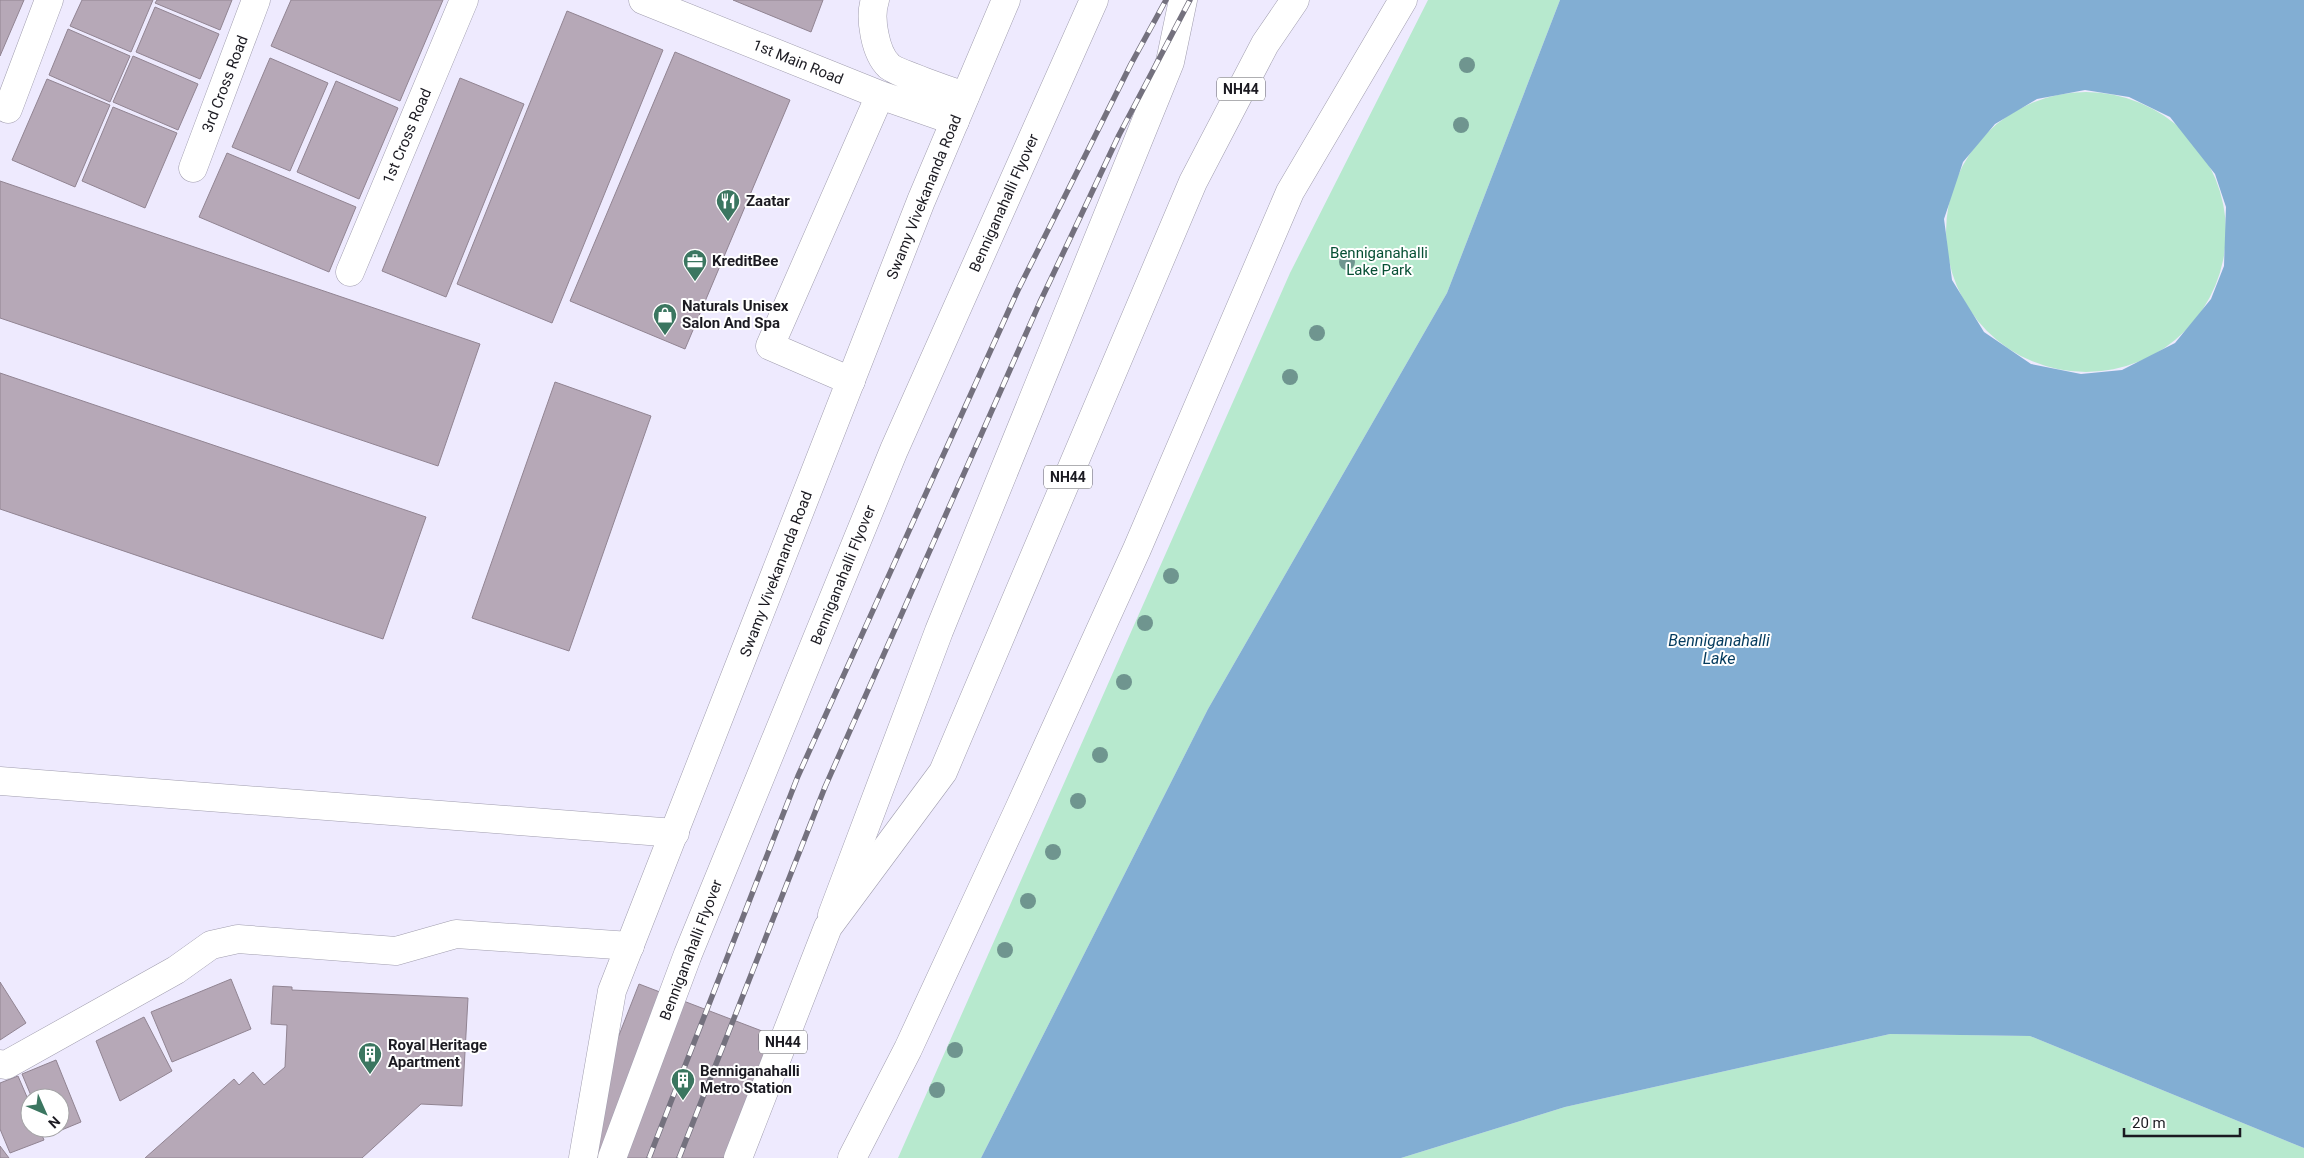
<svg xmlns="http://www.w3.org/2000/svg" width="2304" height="1158" font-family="Roboto,sans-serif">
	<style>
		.green { fill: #b7e9ce }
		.water { fill: #82aed3; fill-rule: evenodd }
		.building { fill: #b6a8b7; stroke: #918492 }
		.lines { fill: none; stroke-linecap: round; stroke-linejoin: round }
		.minor-casing { stroke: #a09dae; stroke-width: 29 }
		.major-casing { stroke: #a09dae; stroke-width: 29 }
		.highway-casing { stroke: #a09dae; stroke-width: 29 }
		.minor { stroke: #fff; stroke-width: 28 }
		.major { stroke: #fff; stroke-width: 28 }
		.highway { stroke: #fff; stroke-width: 28 }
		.rail-casing { stroke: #74717e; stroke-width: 5.5 }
		.rail { stroke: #fff; stroke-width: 4; stroke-dasharray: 11; stroke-linecap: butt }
		.tree { fill: #6f958f }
		.labels { text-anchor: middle; stroke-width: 4; stroke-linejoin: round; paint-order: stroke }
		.shield { fill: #fff; stroke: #5f5f64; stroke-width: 1 }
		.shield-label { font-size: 14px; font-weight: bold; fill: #1b1a21 }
		.street-label { font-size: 15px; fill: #1b1a21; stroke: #fff }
		.poi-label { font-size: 15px; font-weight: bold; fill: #1b1a21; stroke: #fff; text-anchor: start }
		.park-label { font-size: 15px; fill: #075035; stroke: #fff }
		.water-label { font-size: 16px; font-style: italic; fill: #043b5e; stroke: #fff }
	</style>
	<rect width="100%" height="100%" fill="#eeeafe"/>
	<!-- green -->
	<path class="green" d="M1428,0H1560L1447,293L1208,709L981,1158H898L1290,273Z
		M1946 232a140 140 0 1 1 280 0a140 140 0 1 1-280 0Z
		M1890,1034L2030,1036L2304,1148V1158H1401L1565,1107Z"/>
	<!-- water -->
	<path class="water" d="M1560,0H2304V1148L2030,1036L1890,1034L1565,1107L1401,1158H981L1208,709L1447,293ZM2085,90L2129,97L2170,117L2215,174L2226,207L2224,266L2211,299L2175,343L2122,370L2081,374L2031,364L1984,332L1952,280L1944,219L1963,162L1995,124L2037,99Z"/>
	<!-- building -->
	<path class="building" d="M0,0H24L0,56Z
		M82,0H153L131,52L70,26Z
		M157,0H232L220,30L155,3Z
		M291,0H443L400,101L271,46Z
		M733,0H823L811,32Z
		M155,7L219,34L200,79L136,52Z
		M567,11L663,50L552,323L457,284Z
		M68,29L130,56L110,102L49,75Z
		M675,52L790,100L685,349L570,301Z
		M133,56L198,84L178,130L113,102Z
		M270,58L328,83L290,171L232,147Z
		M460,78L524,104L446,297L382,271Z
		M47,79L110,105L75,187L12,160Z
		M336,81L398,108L359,199L297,172Z
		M113,107L177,133L145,208L82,181Z
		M227,153L356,207L329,272L199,217Z
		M0,181L480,344L438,466L0,318Z
		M0,373L426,517L383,639L0,509Z
		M555,382L651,416L569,651L472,618Z
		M231,979L251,1029L172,1062L151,1012Z
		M0,982L26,1023L0,1040Z
		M639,984L796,1044L752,1158H571Z
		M273,986L292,987V990L468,998L462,1106L421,1104L362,1158H145L234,1079L239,1085L253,1072L264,1085L285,1067L287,1025L271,1024Z
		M144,1017L172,1071L120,1101L96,1041Z
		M56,1060L81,1122L47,1136L44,1128H60V1098H32L22,1074Z
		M18,1076L30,1104V1128H39L44,1140L10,1153L0,1129V1083Z
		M0,1146L9,1158H0Z"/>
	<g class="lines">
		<!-- minor casing -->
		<g class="minor-casing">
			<path id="minor" d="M643,0L880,95L955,121
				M875,0C869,17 875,53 889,66C895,72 953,92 965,96
				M8,109L49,0
				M193,168L256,0
				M350,272L464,0
				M851,381L770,346L880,95
				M0,781L675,833
				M0,1064L6,1065L176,970L211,945L238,939L396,951L456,934L630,946
				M852,1158L908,1049L1019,809L1137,549L1290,192L1403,0"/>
		</g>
		<!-- major casing -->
		<g class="major-casing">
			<path id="major" d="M832,915L939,631L1170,62L1183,0
				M583,1158L612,991L921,201L1006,0"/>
		</g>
		<!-- highway casing -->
		<g class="highway-casing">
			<path id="highway" d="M612,1158L688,954L894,450L1094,0
				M738,1158L828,927L943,772L1193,182L1265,44L1295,0"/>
		</g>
		<!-- minor -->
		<use href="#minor" class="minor"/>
		<!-- major -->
		<use href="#major" class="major"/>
		<!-- highway -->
		<use href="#highway" class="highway"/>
		<!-- rail casing -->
		<g class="rail-casing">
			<path id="rail" d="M649,1158L798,776L1018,290L1131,64L1166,0
				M679,1158L825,787L1040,302L1119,135L1190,0"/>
		</g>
		<!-- rail -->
		<use href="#rail" class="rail"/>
	</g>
	<!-- trees -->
	<g class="tree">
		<circle cx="1467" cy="65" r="8"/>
		<circle cx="1461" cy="125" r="8"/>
		<circle cx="1347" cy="262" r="8"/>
		<circle cx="1317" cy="333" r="8"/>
		<circle cx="1290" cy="377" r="8"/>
		<circle cx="1171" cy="576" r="8"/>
		<circle cx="1145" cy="623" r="8"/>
		<circle cx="1124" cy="682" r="8"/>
		<circle cx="1100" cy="755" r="8"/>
		<circle cx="1078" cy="801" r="8"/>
		<circle cx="1053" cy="852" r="8"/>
		<circle cx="1028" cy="901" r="8"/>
		<circle cx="1005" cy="950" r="8"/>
		<circle cx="955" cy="1050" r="8"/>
		<circle cx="937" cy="1090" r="8"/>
	</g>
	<!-- icons -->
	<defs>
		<g id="restaurant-pin" transform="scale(1.25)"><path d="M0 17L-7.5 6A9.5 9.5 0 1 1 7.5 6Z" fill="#3b7660" stroke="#fff"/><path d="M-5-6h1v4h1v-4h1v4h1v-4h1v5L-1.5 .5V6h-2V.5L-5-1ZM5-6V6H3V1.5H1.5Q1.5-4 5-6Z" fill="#fff"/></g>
		<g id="office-pin" transform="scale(1.25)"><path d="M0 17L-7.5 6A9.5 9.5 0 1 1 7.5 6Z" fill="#3b7660" stroke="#fff"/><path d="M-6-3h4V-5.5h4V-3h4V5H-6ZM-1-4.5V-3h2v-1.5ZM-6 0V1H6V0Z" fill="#fff"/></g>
		<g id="shop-pin" transform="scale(1.25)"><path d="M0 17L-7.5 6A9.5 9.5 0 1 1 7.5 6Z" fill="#3b7660" stroke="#fff"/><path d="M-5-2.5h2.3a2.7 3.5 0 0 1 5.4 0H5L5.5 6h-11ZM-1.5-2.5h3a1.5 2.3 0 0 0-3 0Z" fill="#fff"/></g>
		<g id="building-pin" transform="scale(1.25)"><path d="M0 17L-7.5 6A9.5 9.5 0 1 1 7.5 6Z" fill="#3b7660" stroke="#fff"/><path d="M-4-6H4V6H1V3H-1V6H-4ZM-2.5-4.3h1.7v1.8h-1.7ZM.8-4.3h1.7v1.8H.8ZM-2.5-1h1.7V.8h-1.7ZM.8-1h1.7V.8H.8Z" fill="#fff"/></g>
	</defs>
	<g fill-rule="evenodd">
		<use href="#restaurant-pin" x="728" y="201"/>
		<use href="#office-pin" x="695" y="261"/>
		<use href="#shop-pin" x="665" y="315"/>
		<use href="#building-pin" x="370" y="1054"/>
		<use href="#building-pin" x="683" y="1080"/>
	</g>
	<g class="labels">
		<!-- shield labels -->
		<g class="shield">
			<rect x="1217" y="77.5" width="48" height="23" rx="4"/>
			<rect x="1044" y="465.5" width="48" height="23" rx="4"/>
			<rect x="759" y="1030.5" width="48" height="23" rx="4"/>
		</g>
		<g class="shield-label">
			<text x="1241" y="94">NH44</text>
			<text x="1068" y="482">NH44</text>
			<text x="783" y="1047">NH44</text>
		</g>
		<!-- street labels -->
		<g class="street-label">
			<text transform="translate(798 62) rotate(22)" y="5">1st Main Road</text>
			<text transform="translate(225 84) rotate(-69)" y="5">3rd Cross Road</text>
			<text transform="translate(407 136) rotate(-67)" y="5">1st Cross Road</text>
			<text transform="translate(924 197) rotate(-68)" y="5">Swamy Vivekananda Road</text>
			<text transform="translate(1004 203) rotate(-66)" y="5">Benniganahalli Flyover</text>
			<text transform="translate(776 574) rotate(-69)" y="5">Swamy Vivekananda Road</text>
			<text transform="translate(843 575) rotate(-68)" y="5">Benniganahalli Flyover</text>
			<text transform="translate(691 950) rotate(-69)" y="5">Benniganahalli Flyover</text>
		</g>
		<!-- poi labels -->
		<g class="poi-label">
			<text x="746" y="206">Zaatar</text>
			<text x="712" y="266">KreditBee</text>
			<text x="682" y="311">Naturals Unisex<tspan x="682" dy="17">Salon And Spa</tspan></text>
			<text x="388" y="1050">Royal Heritage<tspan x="388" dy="17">Apartment</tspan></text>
			<text x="700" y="1076">Benniganahalli<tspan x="700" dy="17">Metro Station</tspan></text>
		</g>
		<!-- park labels -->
		<g class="park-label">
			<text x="1379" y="258">Benniganahalli<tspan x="1379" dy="17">Lake Park</tspan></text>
		</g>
		<!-- water labels -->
		<g class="water-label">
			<text x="1719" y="646">Benniganahalli<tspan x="1719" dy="18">Lake</tspan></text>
		</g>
	</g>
	<!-- north arrow -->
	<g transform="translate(45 1113) rotate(135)"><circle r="24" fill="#ffffff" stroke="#a4a3a6"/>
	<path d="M0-4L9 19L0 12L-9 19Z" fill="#3b7660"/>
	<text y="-8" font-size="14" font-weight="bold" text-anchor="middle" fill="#1b1a21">N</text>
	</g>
	<!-- scale -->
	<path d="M2124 1128v8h116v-8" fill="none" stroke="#1b1a21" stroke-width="2.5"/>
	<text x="2132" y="1128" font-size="15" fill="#1b1a21" stroke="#ffffff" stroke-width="4" paint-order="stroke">20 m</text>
</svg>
